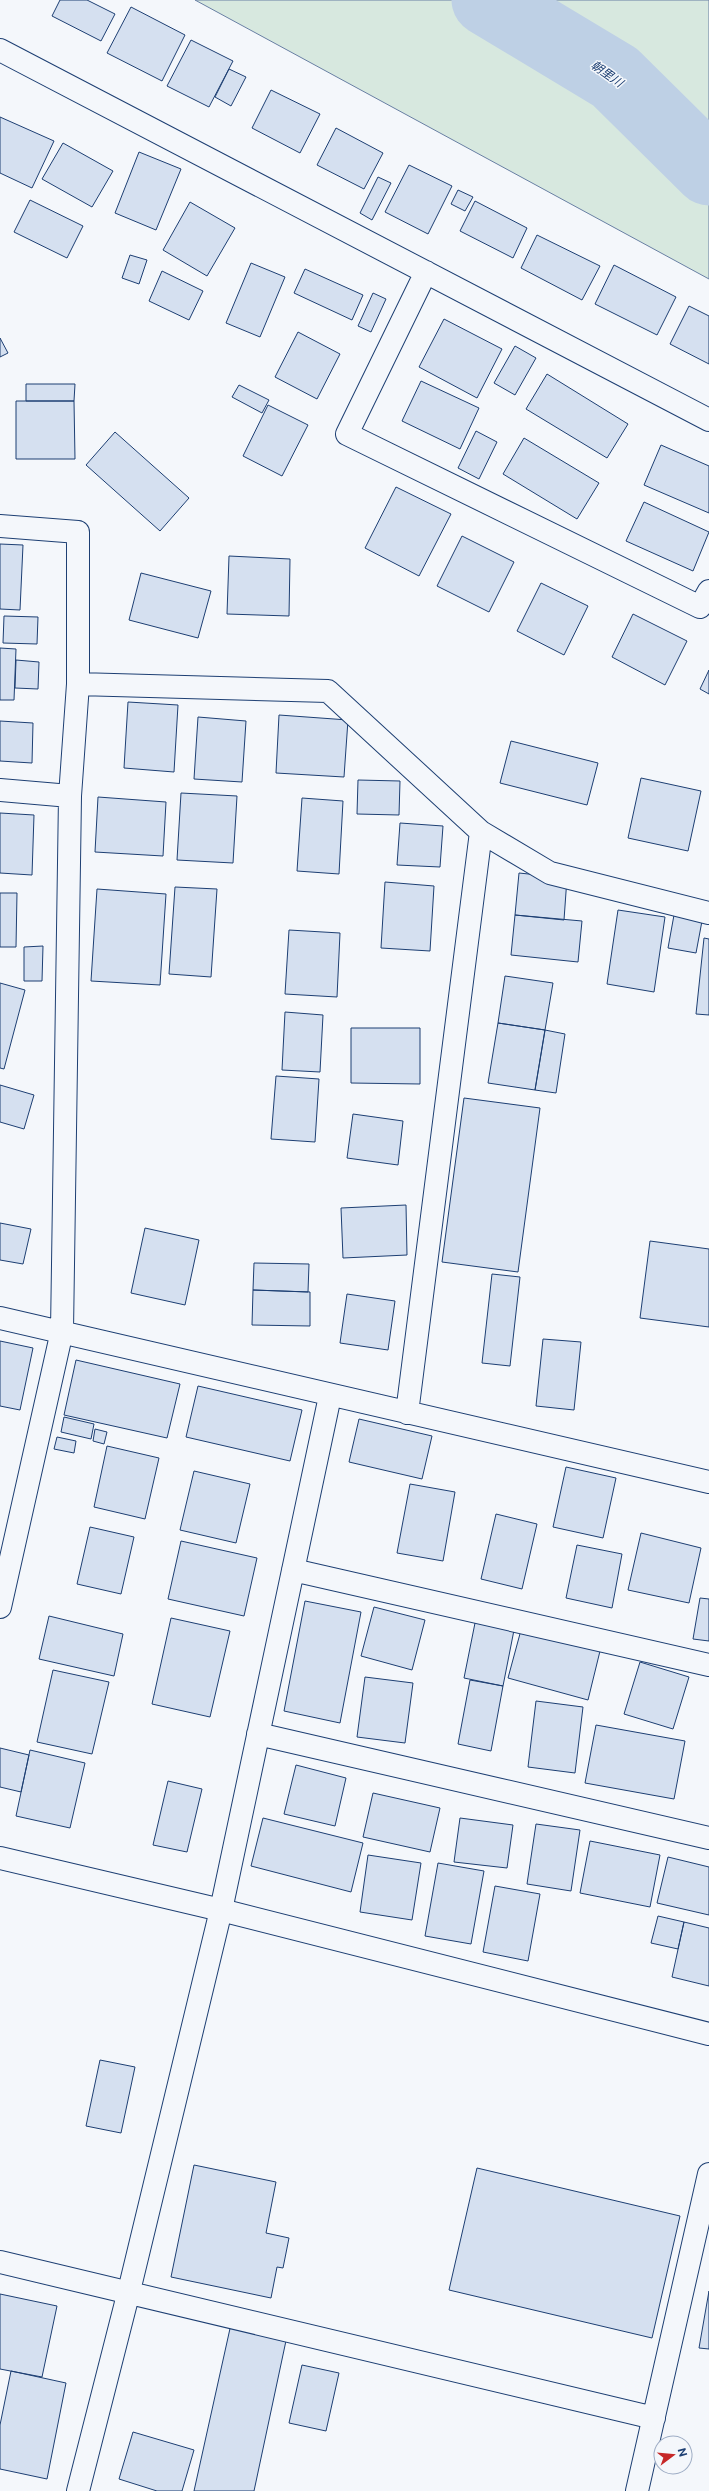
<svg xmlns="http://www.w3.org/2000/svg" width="709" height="2491" font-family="'Public Sans','Noto Sans JP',sans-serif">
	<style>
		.green { fill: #d7e8df; stroke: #687fa3 }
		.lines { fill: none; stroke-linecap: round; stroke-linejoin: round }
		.river { stroke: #bed0e5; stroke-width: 71 }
		.building { fill: #d5e0f0; stroke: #1d3f73 }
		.minor-casing { stroke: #1d3f73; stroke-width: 24 }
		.minor { stroke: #f4f7fb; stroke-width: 22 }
		.labels { text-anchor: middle; stroke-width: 3; stroke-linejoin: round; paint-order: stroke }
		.water-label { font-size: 12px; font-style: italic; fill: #1d3f73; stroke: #f4f7fb }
	</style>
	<rect width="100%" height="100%" fill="#f4f7fb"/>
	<!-- green -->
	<path class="green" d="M195,0H709V279Z"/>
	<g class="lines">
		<!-- river -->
		<path class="river" d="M487,0L615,77L709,170"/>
	</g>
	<!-- building -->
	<path class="building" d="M60,0H87L115,14L101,41L52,16Z
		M131,7L185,35L162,81L107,53Z
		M191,40L233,61L209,107L167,86Z
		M229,69L246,77L231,106L215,97Z
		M271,90L320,114L300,153L252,128Z
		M0,117L54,141L32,188L0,173Z
		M336,128L383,153L364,189L317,165Z
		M63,143L113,171L92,207L42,179Z
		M139,152L181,169L156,230L115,213Z
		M409,165L452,186L428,234L385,212Z
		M378,177L391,183L372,220L360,213Z
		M458,190L473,197L465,211L451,204Z
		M30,200L83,226L67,258L14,232Z
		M475,201L527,228L513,258L460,231Z
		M190,202L235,228L207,276L163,250Z
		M537,235L600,266L582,300L521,268Z
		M130,255L147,260L139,284L122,278Z
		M251,263L285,277L260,337L226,323Z
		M614,265L676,297L657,335L595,304Z
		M305,269L363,295L352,320L294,293Z
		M162,271L203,291L189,320L149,301Z
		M373,293L386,299L371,332L358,326Z
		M689,306L709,316V364L670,344Z
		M444,319L502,349L477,398L419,367Z
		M298,332L340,354L317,399L275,377Z
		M0,338L8,353L0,357Z
		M515,346L536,358L515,395L494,383Z
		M547,374L628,424L607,458L526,409Z
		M421,381L479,408L460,449L402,421Z
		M26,384H75L74,401H26Z
		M239,385L269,400L262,413L232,397Z
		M16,401H74L75,459H16Z
		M268,405L308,425L282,476L243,456Z
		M476,431L497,442L479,479L458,468Z
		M115,432L189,498L160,531L86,465Z
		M524,438L599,483L577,519L503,474Z
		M661,445L709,466V513L644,485Z
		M396,487L451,514L419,576L365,548Z
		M644,502L709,532L693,571L626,541Z
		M462,536L514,562L489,612L437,586Z
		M0,544L23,545L20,610L0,609Z
		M229,556L290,559L289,616L227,614Z
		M141,573L211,591L198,638L129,620Z
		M541,583L588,606L564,655L517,631Z
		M633,614L687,641L665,685L612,657Z
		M4,616L38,617L37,644L3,643Z
		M0,648L16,649L14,700H0Z
		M16,660L39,662L38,689L15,688Z
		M709,670V694L700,689Z
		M128,702L178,705L174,772L124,768Z
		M279,715L348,720L344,777L276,773Z
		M198,717L246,721L242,782L194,779Z
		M0,721L33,723L32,763L0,761Z
		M511,741L598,763L587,805L500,783Z
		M641,778L701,791L688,851L628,838Z
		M358,780L400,781L399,815L357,814Z
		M181,793L237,796L233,863L177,860Z
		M98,797L166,802L163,856L95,852Z
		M302,798L343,801L339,874L297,871Z
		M0,813L34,815L32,875L0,873Z
		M400,823L443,826L440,867L397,865Z
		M519,873L567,878L564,920L515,915Z
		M385,882L434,886L430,951L381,948Z
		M175,887L217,889L211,977L169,974Z
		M97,889L166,894L160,985L91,981Z
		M0,893H17L16,947H0Z
		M618,910L665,917L654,992L607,984Z
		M515,915L582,921L578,962L511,955Z
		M674,915L702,921L696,953L668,948Z
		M289,930L340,933L337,997L285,994Z
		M704,938L709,939V1015L696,1014Z
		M43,946L42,981H24V947Z
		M505,976L553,983L545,1030L498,1023Z
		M0,983L25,990L4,1069L0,1068Z
		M285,1012L323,1015L320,1072L282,1070Z
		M498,1023L545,1030L535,1090L488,1083Z
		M351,1028H420V1084L351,1083Z
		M545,1030L565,1034L556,1093L535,1090Z
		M276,1076L319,1079L315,1142L271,1139Z
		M0,1085L34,1095L24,1129L0,1122Z
		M464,1098L540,1108L518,1272L442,1262Z
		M353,1114L403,1121L398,1165L347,1158Z
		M406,1205L407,1255L343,1258L341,1208Z
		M0,1223L31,1229L23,1264L0,1260Z
		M145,1228L199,1240L185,1305L131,1293Z
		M650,1241L709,1249V1327L640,1318Z
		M254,1263L309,1264L308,1292L253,1290Z
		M492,1274L520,1277L510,1366L482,1363Z
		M253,1290L310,1292V1326L252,1325Z
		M347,1294L395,1301L388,1350L340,1343Z
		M543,1339L581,1342L574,1410L536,1406Z
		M0,1341L33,1348L20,1410L0,1406Z
		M76,1360L180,1384L167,1438L64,1415Z
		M198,1386L302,1410L290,1461L186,1437Z
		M64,1417L94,1424L91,1439L61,1432Z
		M359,1419L432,1436L422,1479L349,1462Z
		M95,1429L107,1432L104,1444L93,1441Z
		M57,1437L76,1441L74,1453L54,1449Z
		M107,1446L159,1458L145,1519L94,1507Z
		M566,1467L616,1478L603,1538L553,1527Z
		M194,1471L250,1484L236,1543L180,1530Z
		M410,1484L455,1492L443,1561L397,1553Z
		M496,1514L537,1524L522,1589L481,1579Z
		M90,1527L134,1537L121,1594L77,1584Z
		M641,1533L701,1548L689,1603L628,1590Z
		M181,1541L257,1558L244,1616L168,1599Z
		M577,1545L622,1554L612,1608L566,1598Z
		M700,1598L709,1599V1641L693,1639Z
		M305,1601L361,1612L340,1723L284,1711Z
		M374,1607L425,1620L412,1670L361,1656Z
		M49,1616L123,1634L114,1676L39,1659Z
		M171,1618L230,1631L210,1717L152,1704Z
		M476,1618L515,1625L503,1686L464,1678Z
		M521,1630L600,1651L588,1700L508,1678Z
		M640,1662L689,1677L673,1729L624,1714Z
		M53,1670L109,1682L92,1754L37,1742Z
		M365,1677L413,1683L405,1743L357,1737Z
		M470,1680L503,1686L491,1751L458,1744Z
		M536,1701L583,1707L575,1773L528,1767Z
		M596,1725L685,1741L674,1799L585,1783Z
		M0,1748L29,1755L21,1792L0,1787Z
		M30,1750L85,1763L70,1828L16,1816Z
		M296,1765L346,1778L335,1826L284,1814Z
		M168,1781L202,1789L187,1852L153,1845Z
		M373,1793L440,1808L430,1852L363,1837Z
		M263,1818L363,1843L351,1892L251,1866Z
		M460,1818L513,1825L507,1868L454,1862Z
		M536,1824L580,1830L571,1891L527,1884Z
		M590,1841L660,1855L650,1907L580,1893Z
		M368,1855L421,1863L412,1920L360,1912Z
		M668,1857L709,1867V1915L657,1903Z
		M438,1863L484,1871L471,1944L425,1936Z
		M495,1886L540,1894L528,1961L483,1952Z
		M658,1916L684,1922L678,1949L651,1943Z
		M684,1922L709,1928V1986L672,1977Z
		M100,2060L135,2067L121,2133L86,2126Z
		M194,2165L276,2182L266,2233L289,2238L283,2268L277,2267L271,2298L171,2277Z
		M477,2168L680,2216L652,2338L449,2290Z
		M709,2291V2349L699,2348Z
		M0,2294L57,2306L42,2377L0,2369Z
		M231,2324L287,2336L254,2491H194Z
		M302,2365L339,2373L326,2431L289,2423Z
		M11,2371L66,2383L47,2479L0,2469V2425Z
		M133,2432L194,2450L182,2491H157L119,2479Z"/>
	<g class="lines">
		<!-- minor casing -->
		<g class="minor-casing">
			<path id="minor" d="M0,50L709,420
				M426,272L347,434L700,607L709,591
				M0,526L78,532V684L70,796L62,1331L0,1607
				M78,684L328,691L481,832L550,873L709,913
				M0,790L70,796
				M0,1318L709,1482
				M407,1413L481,832
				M293,1570L709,1665
				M258,1734L709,1838
				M0,1858L221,1910L709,2034
				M0,2262L654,2418
				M78,2491L129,2291L221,1910L330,1396
				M637,2491L709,2174"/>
		</g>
		<!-- minor -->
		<use href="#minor" class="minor"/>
	</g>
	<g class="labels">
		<!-- water labels -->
		<g class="water-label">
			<text transform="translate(607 74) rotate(35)" y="4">朝里川</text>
		</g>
	</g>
	<!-- north arrow -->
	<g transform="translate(673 2455) rotate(74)"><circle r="19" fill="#f4f7fb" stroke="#9eadc5"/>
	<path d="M0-3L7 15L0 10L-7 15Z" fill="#c62828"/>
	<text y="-6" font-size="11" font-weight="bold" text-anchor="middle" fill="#1d3f73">N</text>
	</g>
</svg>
